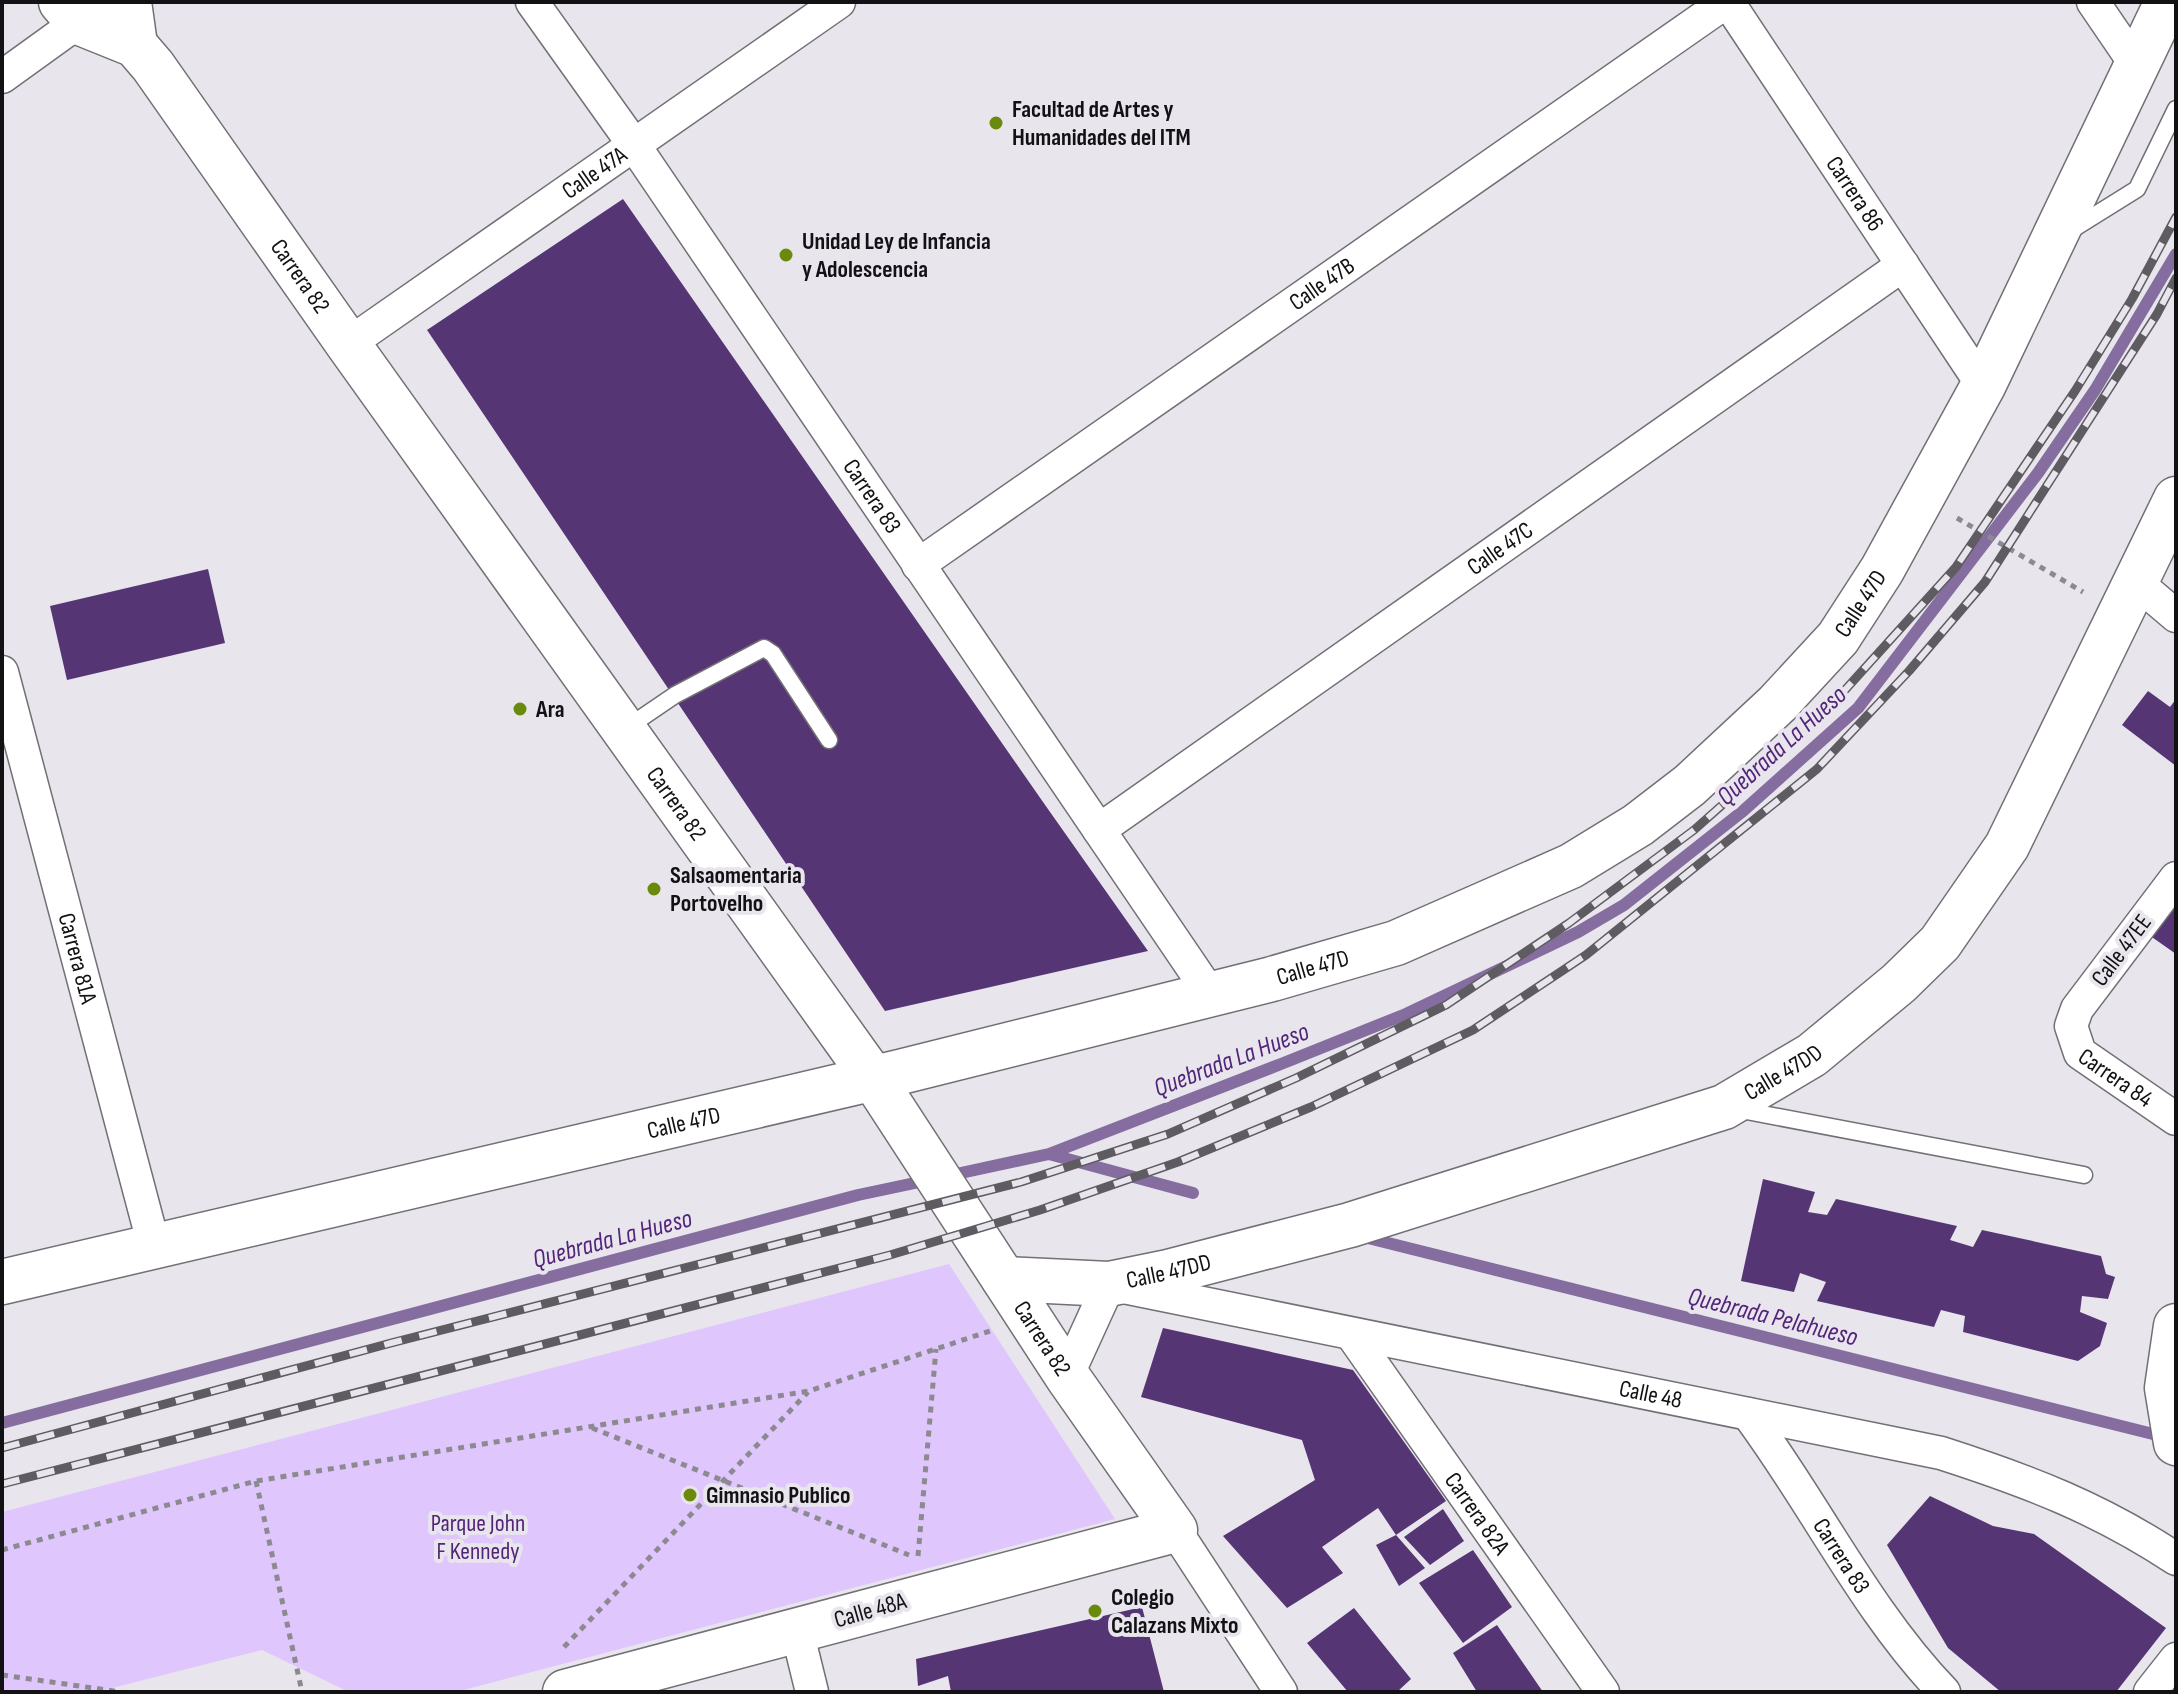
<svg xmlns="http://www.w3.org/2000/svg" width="2178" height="1694" font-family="'Sofia Sans Condensed',sans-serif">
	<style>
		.green { fill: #dfc6fd }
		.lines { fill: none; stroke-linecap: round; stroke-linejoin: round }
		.stream { stroke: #856da0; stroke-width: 12 }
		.building { fill: #553574 }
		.lane-casing { stroke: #726f75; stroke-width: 19 }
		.street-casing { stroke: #726f75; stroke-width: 35 }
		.secondary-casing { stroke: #726f75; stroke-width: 47 }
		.path { stroke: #8c8a90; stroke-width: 5; stroke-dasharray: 6 6; stroke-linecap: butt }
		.lane { stroke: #fff; stroke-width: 16 }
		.street { stroke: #fff; stroke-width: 32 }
		.secondary { stroke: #fff; stroke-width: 44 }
		.rail-casing { stroke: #5e5c61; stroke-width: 9 }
		.rail { stroke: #e8e5ed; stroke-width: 6; stroke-dasharray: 18; stroke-linecap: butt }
		.poi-dot { fill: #698a0d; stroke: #e8e5ed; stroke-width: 3 }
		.labels { text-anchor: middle; stroke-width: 8; stroke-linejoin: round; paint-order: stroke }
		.poi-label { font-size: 24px; font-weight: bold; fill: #121114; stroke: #e8e5ed; text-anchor: start }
		.street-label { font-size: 24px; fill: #121114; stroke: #e8e5ed }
		.park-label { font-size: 24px; fill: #522579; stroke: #e8e5ed }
		.water-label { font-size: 26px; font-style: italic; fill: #522579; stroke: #e8e5ed }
	</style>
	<rect width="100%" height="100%" fill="#e8e5ed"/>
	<!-- green -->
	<path class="green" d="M949,1264L1115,1519L456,1692H349L262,1650L96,1692H2V1512Z"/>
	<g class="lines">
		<!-- stream -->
		<path class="stream" d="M1049,1154L1193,1193
			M947,1176L1049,1154L1281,1064L1406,1014L1578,932L1624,905L1743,811L1858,708L2038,473L2095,390L2176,254
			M1360,1236L2165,1437
			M2,1423L858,1195L929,1180"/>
	</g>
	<!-- building -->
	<path class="building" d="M623,199L1043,802L1148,951L885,1011L427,330Z
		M208,569L225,643L67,680L50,606Z
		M2148,691L2170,707L2176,699V766L2122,725Z
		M2176,896V954L2139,928Z
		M1763,1179L1815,1192L1808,1212L1827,1215L1836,1199L1957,1226L1950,1240L1973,1247L1982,1230L2101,1256L2106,1274L2115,1277L2108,1299L2082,1296L2080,1312L2107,1323L2100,1346L2078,1361L1963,1332L1965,1316L1941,1310L1934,1327L1817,1301L1826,1282L1800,1273L1794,1292L1741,1281Z
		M1163,1328L1353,1370L1446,1501L1396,1535L1378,1508L1322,1547L1343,1573L1287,1608L1223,1536L1315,1480L1302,1440L1141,1397Z
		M1930,1496L1993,1526L2034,1534L2166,1628L2116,1692H2001L1948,1648L1887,1545Z
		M1443,1509L1464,1541L1430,1565L1404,1537Z
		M1396,1535L1425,1568L1399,1586L1376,1545Z
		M1473,1550L1512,1607L1463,1643L1419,1583Z
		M1142,1607L1164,1692H951L948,1676L918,1686L916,1659Z
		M1354,1608L1411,1679L1397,1692H1348L1307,1643Z
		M1497,1625L1543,1692H1477L1453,1653Z"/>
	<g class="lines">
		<!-- lane casing -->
		<g class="lane-casing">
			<path id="lane" d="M2068,232L2137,189L2176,109
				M625,729L675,695L764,648L773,654L829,740
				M1736,1109L2084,1175"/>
		</g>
		<!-- street casing -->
		<g class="street-casing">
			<g id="street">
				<path id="s1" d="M532,2L634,145L1209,992"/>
				<path id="s2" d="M1728,2L1983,386"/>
				<path d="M2093,2L2136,65"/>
				<path d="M2,77L106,2"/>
				<path id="s3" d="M348,344L839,2"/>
				<path id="s4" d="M918,565L1726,2"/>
				<path d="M2137,583L2176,616"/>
				<path id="s5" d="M2,672L154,1246"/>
				<path id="s6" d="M1099,830L1903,265"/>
				<path id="s7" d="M2176,878L2077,1009L2071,1026L2080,1053L2176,1119"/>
				<path id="s8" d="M1352,1335L1603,1692"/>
				<path id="s9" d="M1067,1376L1109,1284L1941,1453C2028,1481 2099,1508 2176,1559"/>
				<path id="s10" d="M1748,1414C1815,1504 1866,1611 1944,1692"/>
				<path d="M1175,1530L1281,1692"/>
				<path d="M797,1631L812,1692"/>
				<path d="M2150,1692L2176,1659"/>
			</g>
		</g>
		<!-- secondary casing -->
		<g class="secondary-casing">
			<g id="secondary">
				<path id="s11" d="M61,2L78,22L135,45L153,66L348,344L873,1078L1067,1376L1175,1530L565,1692"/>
				<path d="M129,2L135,45"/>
				<path id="s12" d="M1004,1279L1109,1284L1168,1272L1350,1225L1724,1107L1812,1055L1899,983L1940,943L2007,846L2176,499"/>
				<path id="s13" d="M2,1282L900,1072L1272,979L1396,943L1571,866L1638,825L1690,785L1777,704L1838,638L1882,570L1983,386L2167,2"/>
				<path d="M2176,1326L2167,1388L2176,1443"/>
			</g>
		</g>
		<!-- path -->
		<path class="path" d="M1957,518L2083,592
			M592,1428L909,1555
			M256,1481L302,1692
			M2,1550L256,1481L809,1391L990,1331
			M918,1556L936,1349
			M564,1647L808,1392
			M2,1675L121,1692"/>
		<!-- lane -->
		<use href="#lane" class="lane"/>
		<!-- street -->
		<use href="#street" class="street"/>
		<!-- secondary -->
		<use href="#secondary" class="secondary"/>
		<!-- rail casing -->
		<g class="rail-casing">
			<path id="rail" d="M2,1448L391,1343L1021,1182L1168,1134L1296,1078L1446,1005L1569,923L1694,830L1817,721L1956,567L2075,391L2132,299L2176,217
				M2,1484L890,1255L1040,1210L1178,1162L1311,1107L1473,1030L1586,955L1817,769L1909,671L1985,582L2157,314L2176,278"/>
		</g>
		<!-- rail -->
		<use href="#rail" class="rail"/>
	</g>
	<!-- markers -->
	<g class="poi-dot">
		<circle cx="996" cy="123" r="8"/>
		<circle cx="786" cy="255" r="8"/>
		<circle cx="520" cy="709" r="8"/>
		<circle cx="654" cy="889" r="8"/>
		<circle cx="690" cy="1495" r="8"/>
		<circle cx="1095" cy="1611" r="8"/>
	</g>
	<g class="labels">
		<!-- poi labels -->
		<g class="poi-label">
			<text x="1012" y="117">Facultad de Artes y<tspan x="1012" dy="28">Humanidades del ITM</tspan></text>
			<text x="802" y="249">Unidad Ley de Infancia<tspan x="802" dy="28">y Adolescencia</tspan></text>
			<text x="536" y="717">Ara</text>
			<text x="670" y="883">Salsaomentaria<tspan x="670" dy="28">Portovelho</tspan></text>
			<text x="706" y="1503">Gimnasio Publico</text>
			<text x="1111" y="1605">Colegio<tspan x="1111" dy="28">Calazans Mixto</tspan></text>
		</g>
		<!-- street labels -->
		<g class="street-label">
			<text dy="8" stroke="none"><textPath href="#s3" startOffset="300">Calle 47A</textPath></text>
			<text dy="8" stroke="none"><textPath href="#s2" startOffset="230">Carrera 86</textPath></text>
			<text dy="8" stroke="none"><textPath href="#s11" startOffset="372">Carrera 82</textPath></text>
			<text dy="8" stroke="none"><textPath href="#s4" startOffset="492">Calle 47B</textPath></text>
			<text dy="8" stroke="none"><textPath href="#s1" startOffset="600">Carrera 83</textPath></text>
			<text dy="8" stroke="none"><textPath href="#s6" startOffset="490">Calle 47C</textPath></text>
			<text dy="8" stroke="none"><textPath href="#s13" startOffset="2020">Calle 47D</textPath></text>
			<text dy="8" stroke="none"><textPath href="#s11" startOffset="1020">Carrera 82</textPath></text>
			<text transform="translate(2121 950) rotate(-53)" y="8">Calle 47EE</text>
			<text dy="8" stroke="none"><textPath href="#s5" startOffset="296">Carrera 81A</textPath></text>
			<text dy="8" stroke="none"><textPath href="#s13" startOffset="1348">Calle 47D</textPath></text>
			<text dy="8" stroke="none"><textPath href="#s12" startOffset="814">Calle 47DD</textPath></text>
			<text dy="8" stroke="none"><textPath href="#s7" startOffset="254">Carrera 84</textPath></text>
			<text dy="8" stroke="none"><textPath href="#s13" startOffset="700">Calle 47D</textPath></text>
			<text dy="8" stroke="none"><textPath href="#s12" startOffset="166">Calle 47DD</textPath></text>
			<text dy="8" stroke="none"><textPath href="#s11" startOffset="1668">Carrera 82</textPath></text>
			<text dy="8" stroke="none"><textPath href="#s9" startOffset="654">Calle 48</textPath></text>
			<text dy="8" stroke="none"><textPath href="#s8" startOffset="218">Carrera 82A</textPath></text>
			<text dy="8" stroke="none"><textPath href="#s10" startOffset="170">Carrera 83</textPath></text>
			<text transform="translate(870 1610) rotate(-16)" y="8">Calle 48A</text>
		</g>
		<!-- park labels -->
		<g class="park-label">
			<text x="478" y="1531">Parque John<tspan x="478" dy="28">F Kennedy</tspan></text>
		</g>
		<!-- water labels -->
		<g class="water-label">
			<text transform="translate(1781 745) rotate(-42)" y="9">Quebrada La Hueso</text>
			<text transform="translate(1231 1059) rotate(-21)" y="9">Quebrada La Hueso</text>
			<text transform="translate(612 1238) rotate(-15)" y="9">Quebrada La Hueso</text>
			<text transform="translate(1773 1316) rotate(14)" y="9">Quebrada Pelahueso</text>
		</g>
	</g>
	<!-- border -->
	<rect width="2178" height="1694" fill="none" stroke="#121114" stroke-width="8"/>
</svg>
